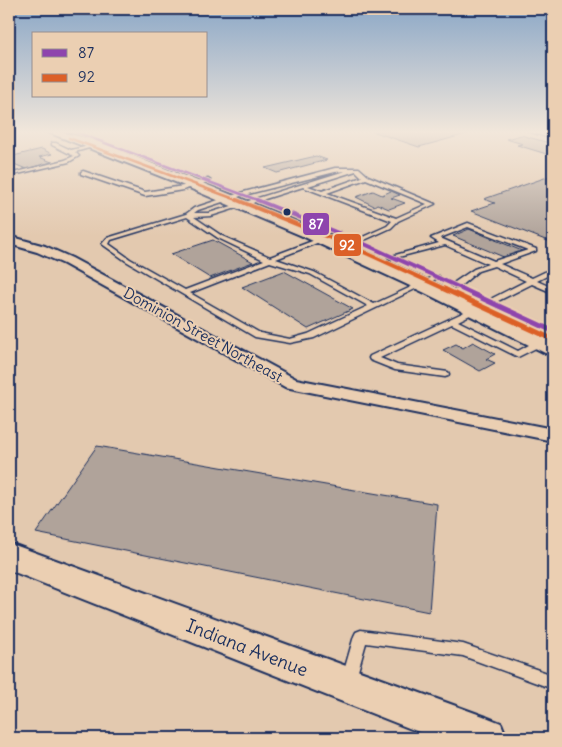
<svg xmlns="http://www.w3.org/2000/svg" width="562" height="747" font-family="Delius,sans-serif">
	<style>
		.building { fill: #b0a39a; stroke: #1b2f5e }
		.lines { fill: none; stroke-linecap: round; stroke-linejoin: round }
		.service-casing { stroke: #1b2f5e; stroke-width: 3 }
		.minor-casing { stroke: #1b2f5e; stroke-width: 4 }
		.secondary-casing { stroke: #1b2f5e; stroke-width: 4 }
		.service { fill: #ebcfb2; fill-rule: evenodd }
		.minor { fill: #ebcfb2; fill-rule: evenodd }
		.secondary { fill: #ebcfb2; fill-rule: evenodd }
		.bus-1-far2-casing { stroke: #ebcfb2; stroke-width: 4.5 }
		.bus-1-far1-casing { stroke: #ebcfb2; stroke-width: 6 }
		.bus-1-casing { stroke: #ebcfb2; stroke-width: 9 }
		.bus-2-far2-casing { stroke: #ebcfb2; stroke-width: 4.5 }
		.bus-2-far1-casing { stroke: #ebcfb2; stroke-width: 6 }
		.bus-2-casing { stroke: #ebcfb2; stroke-width: 9 }
		.bus-1-far2 { stroke: #8e44ad; stroke-width: 2.5 }
		.bus-1-far1 { stroke: #8e44ad; stroke-width: 4 }
		.bus-1 { stroke: #8e44ad; stroke-width: 5 }
		.bus-2-far2 { stroke: #dc6028; stroke-width: 2.5 }
		.bus-2-far1 { stroke: #dc6028; stroke-width: 4 }
		.bus-2 { stroke: #dc6028; stroke-width: 5 }
		.bus-dot { fill: #1b2f5e; stroke: #ebcfb2; stroke-width: 2 }
		.labels { text-anchor: middle; stroke-width: 4; stroke-linejoin: round; paint-order: stroke }
		.street-label { font-size: 15px; fill: #1b2f5e; stroke: #ebcfb2 }
		.near-street-label { font-size: 18px; fill: #1b2f5e; stroke: #ebcfb2 }
		.line-badge { stroke: #ebcfb2; stroke-width: 2 }
		.badge-label { font-size: 14px; text-anchor: middle; font-weight: bold; fill: #fff }
	</style>
	<rect width="100%" height="100%" fill="#e3c9af"/>
	<filter id="ink" filterUnits="userSpaceOnUse"><feTurbulence type="fractalNoise" baseFrequency=".02" numOctaves="2"/><feDisplacementMap in="SourceGraphic" scale="10" xChannelSelector="R" yChannelSelector="G"/><feConvolveMatrix kernelMatrix="1 2 1 2 8 2 1 2 1" color-interpolation-filters="sRGB"/></filter>
	<g filter="url(#ink)">
		<!-- building -->
		<path class="building" d="M372,131H477L419,147Z
			M521,135L553,144V156L517,145L523,144L506,139Z
			M42,149L52,154L39,157L52,162L26,169L14,164L9,165V157Z
			M316,156L327,160L277,173L265,168Z
			M553,175V243L471,211L495,203L484,199Z
			M373,191L382,195L391,191L400,195L391,198L405,203L389,209L377,204L374,206L356,197Z
			M469,229L522,251L506,258L453,236Z
			M213,240L253,262L210,278L171,254Z
			M284,271L353,309L308,329L242,287Z
			M473,342L495,354L486,359L495,363L480,371L443,350L456,344L463,348Z
			M97,446L437,504L429,612L36,533Z"/>
		<g class="lines">
			<!-- service casing -->
			<g class="service-casing">
				<path id="service" d="M528,131H536L553,137V139Z
					M52,143H56L71,150L94,145L96,146L75,152L79,156L69,162L9,176V174L65,160L74,156L52,145Z
					M335,168H359L368,176L435,204L398,221L391,228L358,243L356,242V240L387,226L392,221L303,187L211,216L194,217L222,236L270,257L336,232H340V234L276,259L314,272L374,304L435,276H439L440,277L314,338L290,343L255,337L126,261L102,244L107,238L186,214L194,208L240,193ZM345,171L209,213H194L198,210L244,195L335,172ZM356,171L362,177L322,191L308,186ZM366,179L427,204L396,218L327,193ZM187,217L218,238L264,260L185,290L130,259L109,244L111,240ZM270,262L310,274L368,306L308,334L290,339L260,333L190,293Z
					M83,171L145,192L183,186L208,179L211,181L183,190L145,196L81,174V172Z
					M468,223L536,249V251L500,264L532,278L553,268V273L537,281L553,288V293L532,284L458,321L518,351L538,340H544L545,342L544,344L518,357L452,324L380,358L397,365L448,372L449,374L448,376L445,377L395,370L370,360L369,358L370,356L473,308L526,281L494,266L478,271L458,288H452V284L474,269L488,264L445,245L391,259L388,257L439,243L431,238ZM468,227L528,250L494,261L440,238Z
					M361,630L463,644L553,675V689L463,656L366,643L356,678L354,683L349,685L344,683L342,678L354,636L356,632Z"/>
			</g>
			<!-- minor casing -->
			<g class="minor-casing">
				<path id="minor" d="M9,236L45,246L72,258L296,379L553,429V441L285,387L64,264L37,252L9,244Z"/>
			</g>
			<!-- secondary casing -->
			<g class="secondary-casing">
				<path id="secondary" d="M45,131C83,131 128,155 164,168C297,219 426,278 553,339V355L545,353L423,292L300,235L175,182Z
					M9,543L486,717L501,723L507,738H434L9,570Z"/>
			</g>
			<!-- service -->
			<use href="#service" class="service"/>
			<!-- minor -->
			<use href="#minor" class="minor"/>
			<!-- secondary -->
			<use href="#secondary" class="secondary"/>
			<!-- bus-1-far2 casing -->
			<g class="bus-1-far2-casing">
				<path id="bus-1-far2" d="M73,131L260,201"/>
			</g>
			<!-- bus-1-far1 casing -->
			<g class="bus-1-far1-casing">
				<path id="bus-1-far1" d="M257,200L358,241L465,290"/>
			</g>
			<!-- bus-1 casing -->
			<g class="bus-1-casing">
				<path id="bus-1" d="M462,289L553,331"/>
			</g>
			<!-- bus-2-far2 casing -->
			<g class="bus-2-far2-casing">
				<path id="bus-2-far2" d="M69,138L240,201"/>
			</g>
			<!-- bus-2-far1 casing -->
			<g class="bus-2-far1-casing">
				<path id="bus-2-far1" d="M237,200L355,248L447,290"/>
			</g>
			<!-- bus-2 casing -->
			<g class="bus-2-casing">
				<path id="bus-2" d="M444,289L550,338"/>
			</g>
			<!-- bus-1-far2 -->
			<use href="#bus-1-far2" class="bus-1-far2"/>
			<!-- bus-1-far1 -->
			<use href="#bus-1-far1" class="bus-1-far1"/>
			<!-- bus-1 -->
			<use href="#bus-1" class="bus-1"/>
			<!-- bus-2-far2 -->
			<use href="#bus-2-far2" class="bus-2-far2"/>
			<!-- bus-2-far1 -->
			<use href="#bus-2-far1" class="bus-2-far1"/>
			<!-- bus-2 -->
			<use href="#bus-2" class="bus-2"/>
		</g>
	</g>
	<!-- sky -->
	<linearGradient id="sky" x2="0" y2="1"><stop stop-color="#89a6c6"/><stop offset="0.56" stop-color="#f2e7db"/><stop offset="1" stop-color="#f2e7db" stop-opacity="0"/></linearGradient>
	<rect width="562" height="236" fill="url(#sky)"/>
	<!-- markers -->
	<circle class="bus-dot" cx="287" cy="212" r="4.5"/>
	<g class="labels">
		<!-- street labels -->
		<g class="street-label">
			<text transform="translate(203 335) rotate(29)" y="5">Dominion Street Northeast</text>
		</g>
		<!-- near-street labels -->
		<g class="near-street-label">
			<text transform="translate(247 648) rotate(21)" y="6">Indiana Avenue</text>
		</g>
	</g>
	<g class="line-badge">
		<rect x="302" y="212" width="28" height="24" rx="5" fill="#8e44ad"/>
		<rect x="333" y="233" width="29" height="24" rx="5" fill="#dc6028"/>
	</g>
	<g class="badge-label">
		<text x="316" y="229">87</text>
		<text x="347" y="250">92</text>
	</g>
	<!-- margin -->
	<rect width="562" height="747" fill="none" stroke="#ebcfb2" stroke-width="30"/>
	<rect x="15" y="15" width="532" height="717" fill="none" stroke="#1b2f5e" stroke-width="2" filter="url(#ink)"/>
	<!-- legend -->
	<rect x="32" y="32" width="175" height="65" fill="#ebcfb2" stroke="#988f90"/>
	<rect x="42" y="49" width="25" height="8" fill="#8e44ad" stroke="#988f90"/>
	<text x="78" y="58" font-size="15" fill="#1b2f5e">87</text>
	<rect x="42" y="74" width="25" height="8" fill="#dc6028" stroke="#988f90"/>
	<text x="78" y="82" font-size="15" fill="#1b2f5e">92</text>
</svg>
